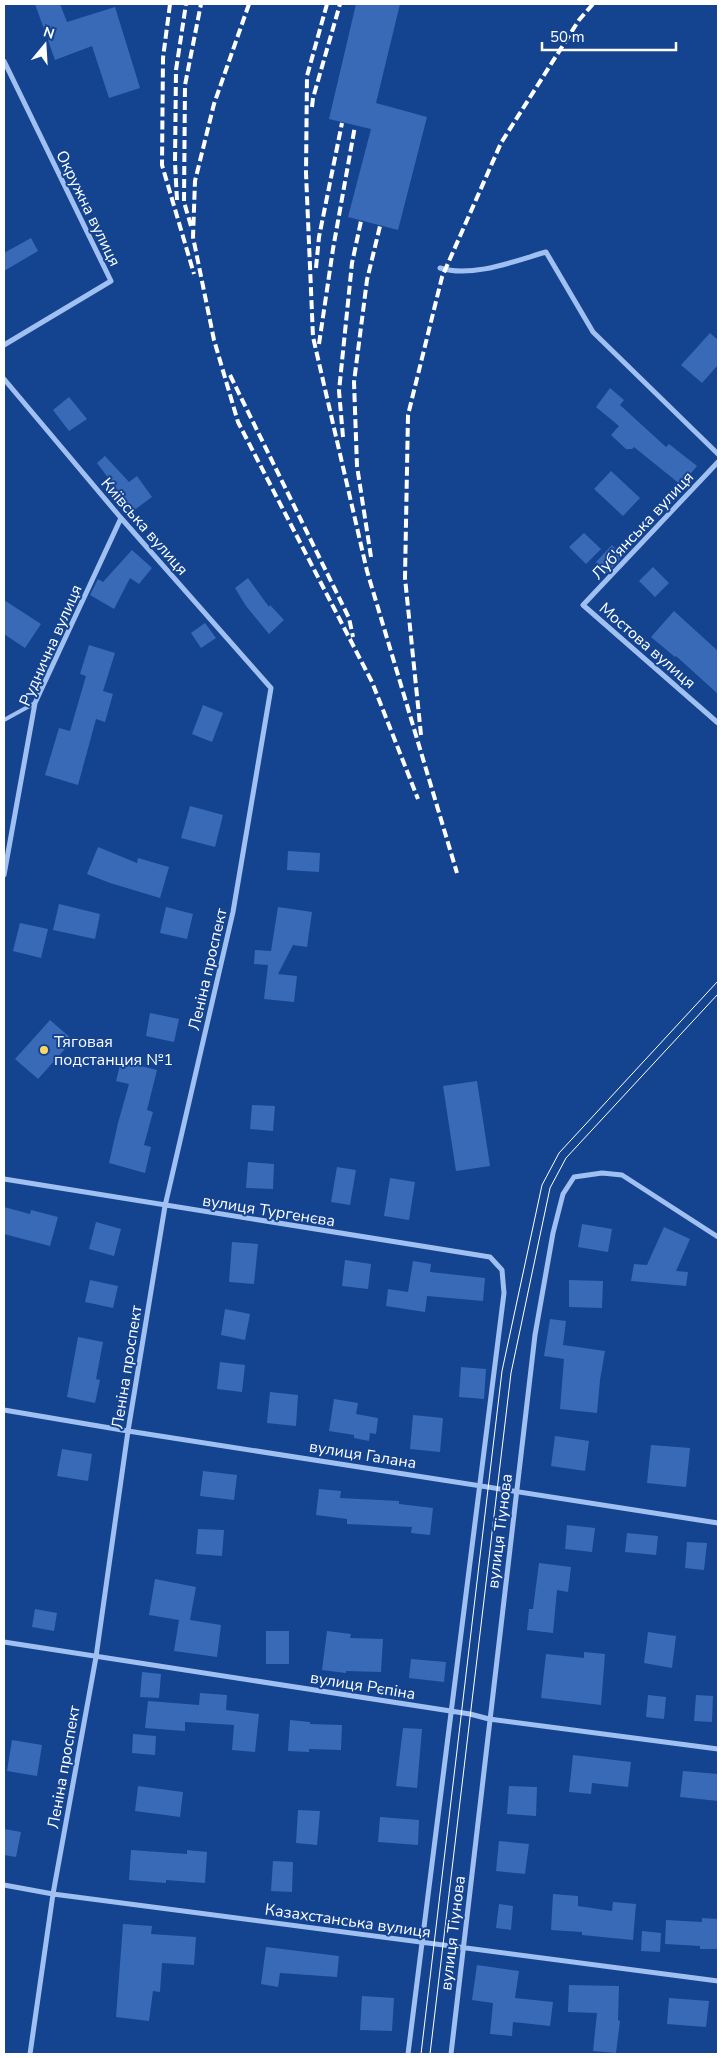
<svg xmlns="http://www.w3.org/2000/svg" width="722" height="2058" font-family="'Nunito Sans',sans-serif">
	<style>
		.building { fill: #386ab7 }
		.lines { fill: none; stroke-linecap: round; stroke-linejoin: round }
		.lane { stroke: #a0c0f1; stroke-width: 4 }
		.street { stroke: #a0c0f1; stroke-width: 5 }
		.tram { stroke: #fff; stroke-width: 1 }
		.rail { stroke: #fff; stroke-width: 4; stroke-dasharray: 9 4; stroke-linecap: butt }
		.poi-dot { fill: #ffd960; stroke: #144490; stroke-width: 2 }
		.labels { text-anchor: middle; stroke-width: 4; stroke-linejoin: round; paint-order: stroke }
		.street-label { font-size: 16px; fill: #fff; stroke: #144490 }
		.poi-label { font-size: 16px; fill: #fff; stroke: #144490; text-anchor: start }
	</style>
	<rect width="100%" height="100%" fill="#144490"/>
	<!-- building -->
	<path class="building" d="M35,4H60L67,22L115,7L140,88L109,98L92,46L55,60Z
		M356,4H400L376,103L427,117L398,230L348,217L371,129L329,119Z
		M31,238L38,251L4,271V253Z
		M710,333L718,340V365L702,383L681,365Z
		M610,388L624,400L620,405L666,447L669,444L697,466L681,485L634,447L632,449H626L611,435L619,426L596,407Z
		M69,397L87,419L69,431L53,410Z
		M105,456L129,482L137,476L152,497L133,511L97,463Z
		M611,471L640,498L623,516L594,489Z
		M584,533L601,549L586,564L569,547Z
		M612,545L623,556L607,573L596,562Z
		M132,550L152,568L139,584L130,578L114,609L90,595L98,579L103,582Z
		M653,567L669,583L655,597L639,581Z
		M248,578L269,607L270,605L284,620L269,634L246,606L235,588Z
		M4,600L41,624L25,648L4,634Z
		M674,611L718,651V694L676,656L675,657L651,637Z
		M205,623L216,638L201,648L191,633Z
		M89,645L115,653L103,691L113,694L105,722L96,719L78,785L45,775L59,728L70,731L86,676L80,674Z
		M203,705L223,713L212,742L192,734Z
		M190,806L223,815L215,847L181,838Z
		M98,847L137,863L138,858L169,867L160,898L110,883L87,874Z
		M288,851L320,853L319,872L287,870Z
		M59,904L100,914L95,939L53,930Z
		M166,907L193,914L187,939L160,933Z
		M278,907L312,912L307,947L293,945L278,974L297,976L294,1002L264,999L268,965L254,964L255,950L271,951Z
		M20,923L48,929L41,958L13,951Z
		M150,1013L179,1019L174,1042L146,1036Z
		M50,1020L73,1040L38,1079L15,1059Z
		M121,1061L157,1070L147,1110L153,1112L144,1145L151,1147L145,1173L109,1163L118,1123L129,1084L116,1081Z
		M477,1081L490,1166L456,1171L443,1086Z
		M252,1105L275,1106L273,1131L250,1129Z
		M248,1162L274,1164L273,1189L246,1188Z
		M337,1167L356,1170L350,1205L331,1202Z
		M390,1178L415,1182L409,1220L384,1216Z
		M4,1207L30,1214L31,1210L58,1217L50,1246L4,1234Z
		M96,1222L121,1229L114,1256L89,1249Z
		M582,1224L612,1229L608,1252L578,1247Z
		M664,1227L690,1239L676,1271L688,1272L686,1286L631,1281L634,1264L647,1265Z
		M232,1242L258,1244L254,1284L229,1282Z
		M345,1260L371,1264L368,1289L342,1286Z
		M413,1261L431,1264L430,1272L485,1278L483,1301L427,1296L425,1312L386,1306L388,1289L408,1292Z
		M90,1280L118,1286L113,1308L85,1302Z
		M569,1280L603,1281L602,1308L569,1307Z
		M225,1309L250,1314L245,1340L221,1335Z
		M550,1319L566,1321L563,1345L605,1351L600,1380L597,1413L560,1409L564,1359L544,1356Z
		M78,1337L103,1342L96,1379L100,1380L95,1403L67,1397Z
		M220,1362L245,1365L242,1392L217,1389Z
		M461,1367L486,1369L484,1399L459,1397Z
		M270,1392L298,1395L296,1426L267,1423Z
		M334,1399L358,1403L356,1414L378,1418L376,1434L370,1433L369,1441L354,1438V1435L329,1431Z
		M413,1415L443,1418L440,1452L410,1449Z
		M555,1436L589,1441L585,1471L551,1466Z
		M651,1445L690,1448L686,1487L647,1483Z
		M62,1449L92,1454L88,1481L57,1476Z
		M203,1471L237,1475L234,1500L200,1496Z
		M319,1489L341,1491L340,1498L399,1501V1504L433,1508L430,1535L411,1533L412,1527L347,1524V1519L316,1515Z
		M567,1525L595,1528L592,1552L565,1549Z
		M198,1529L224,1530L222,1556L196,1554Z
		M627,1533L658,1536L656,1555L625,1552Z
		M687,1542L707,1543L704,1570L685,1568Z
		M539,1563L571,1567L568,1592L557,1590L553,1633L527,1630L529,1609H533Z
		M155,1579L196,1587L190,1620L221,1625L217,1657L174,1651L179,1620L149,1615Z
		M35,1609L57,1613L54,1631L32,1627Z
		M266,1631H289V1664H266Z
		M327,1631L351,1634L350,1638L383,1639L381,1672L346,1671V1673L322,1670Z
		M648,1632L676,1636L672,1668L644,1663Z
		M584,1652L605,1654L601,1705L541,1698L546,1654L584,1658Z
		M411,1659L446,1662L444,1682L409,1678Z
		M142,1672L161,1674L159,1698L140,1697Z
		M200,1693L227,1695L226,1710L259,1714L255,1752L232,1750L234,1725L185,1722V1731L145,1728L148,1701L199,1705Z
		M648,1695L666,1697L664,1719L646,1717Z
		M696,1695L713,1696L712,1722L694,1721Z
		M290,1720L310,1722V1724L342,1725L341,1750L309,1749V1752L288,1751Z
		M403,1728L422,1729L417,1788L396,1786Z
		M133,1734L156,1736L155,1755L132,1753Z
		M12,1740L42,1745L37,1776L7,1771Z
		M573,1755L631,1762L628,1787L592,1783L591,1794L569,1792Z
		M683,1771L718,1774V1801L680,1797Z
		M138,1786L183,1792L180,1817L135,1811Z
		M509,1786L537,1787L536,1816L507,1814Z
		M298,1810L320,1811L317,1845L296,1843Z
		M380,1817L419,1820L418,1845L378,1842Z
		M4,1829L21,1832L16,1857L4,1855Z
		M499,1841L529,1844L525,1874L496,1871Z
		M131,1850L187,1854V1850L207,1852L205,1883L166,1880V1883L129,1880Z
		M273,1861L293,1862L292,1892L271,1891Z
		M553,1894L578,1896V1906L612,1911L613,1902L636,1904L633,1940L582,1935V1932L551,1930Z
		M499,1904L513,1906L511,1930L496,1928Z
		M702,1918L718,1919L717,1949H700V1946L665,1944L666,1920L702,1922Z
		M123,1924L152,1926L151,1934L196,1937L194,1965L162,1963L160,1992L153,1991L149,2021L116,2017Z
		M642,1931L661,1933L660,1952L641,1951Z
		M266,1947L339,1956L337,1977L280,1973L278,1987L261,1984Z
		M477,1965L519,1971L515,1998L553,2002L550,2026L513,2022L512,2036L490,2034L493,2003L472,2000Z
		M569,1985L619,1986L618,2020L620,2021L616,2053L593,2051L597,2013L568,2012Z
		M362,1996L394,1998L392,2031L360,2030Z
		M669,1998L709,2001L706,2027L667,2024Z"/>
	<g class="lines">
		<!-- lane -->
		<path class="lane" d="M4,720L35,703"/>
		<!-- street -->
		<path class="street" d="M4,61L111,281L4,345
			M440,268C472,278 515,261 546,252L593,332L718,454
			M4,379L121,518L271,688L233,912L165,1206L128,1431L96,1657L53,1894L30,2054
			M718,462L583,605L718,723
			M4,875L35,703L121,518
			M4,1179L490,1257L502,1270L504,1293C470,1547 441,1801 408,2054
			M4,1410L128,1431L718,1523
			M4,1642L470,1714L489,1719L718,1749
			M4,1885L53,1894L718,1981
			M451,2054L535,1335L553,1233L563,1194L574,1177L602,1173L622,1175L718,1237"/>
		<!-- tram -->
		<path class="tram" d="M421,2054L502,1371L542,1185L559,1153L718,981
			M430,2054L511,1373L550,1188L566,1158L718,994"/>
		<!-- rail -->
		<path class="rail" d="M170,4L163,58L162,165L194,274
			M249,4L214,104L195,181L193,237L214,340L238,422L372,682L418,799
			M327,4L307,76L306,173L313,337L367,571L457,873
			M312,107L313,98L340,4
			M177,200L175,163L176,70L186,4
			M191,226L184,202L185,85L201,4
			M316,268L319,237L342,123
			M319,344L333,249L355,126
			M230,375L349,618L353,637
			M343,437L339,391L352,263L361,221
			M371,557L357,466L354,382L367,280L380,226
			M421,735L405,578L408,415L442,277L501,143L579,20L593,4"/>
	</g>
	<!-- markers -->
	<circle class="poi-dot" cx="44" cy="1050" r="5"/>
	<g class="labels">
		<!-- street labels -->
		<g class="street-label">
			<text transform="translate(89 208) rotate(64)" y="6">Окружна вулиця</text>
			<text transform="translate(642 525) rotate(-47)" y="6">Луб'янська вулиця</text>
			<text transform="translate(145 526) rotate(49)" y="6">Київська вулиця</text>
			<text transform="translate(50 645) rotate(-66)" y="6">Руднична вулиця</text>
			<text transform="translate(648 645) rotate(41)" y="6">Мостова вулиця</text>
			<text transform="translate(207 969) rotate(-77)" y="6">Леніна проспект</text>
			<text transform="translate(269 1210) rotate(9)" y="6">вулиця Тургенєва</text>
			<text transform="translate(126 1367) rotate(-81)" y="6">Леніна проспект</text>
			<text transform="translate(363 1454) rotate(9)" y="6">вулиця Галана</text>
			<text transform="translate(499 1531) rotate(-83)" y="6">вулиця Тіунова</text>
			<text transform="translate(363 1685) rotate(9)" y="6">вулиця Рєпіна</text>
			<text transform="translate(63 1767) rotate(-80)" y="6">Леніна проспект</text>
			<text transform="translate(348 1920) rotate(8)" y="6">Казахстанська вулиця</text>
			<text transform="translate(452 1933) rotate(-83)" y="6">вулиця Тіунова</text>
		</g>
		<!-- poi labels -->
		<g class="poi-label">
			<text x="54" y="1047">Тяговая<tspan x="54" dy="18">подстанция №1</tspan></text>
		</g>
	</g>
	<!-- border -->
	<rect width="722" height="2058" fill="none" stroke="#ffffff" stroke-width="10"/>
	<!-- north arrow -->
	<g transform="translate(45 45) rotate(18)" stroke="#144490" stroke-width="4" paint-order="stroke">
	<path d="M0-4L9 19L0 12L-9 19Z" fill="#ffffff"/>
	<text y="-8" font-size="14" font-weight="bold" text-anchor="middle" fill="#ffffff">N</text>
	</g>
	<!-- scale -->
	<path d="M542 42v8h134v-8" fill="none" stroke="#ffffff" stroke-width="2.5"/>
	<text x="550" y="42" font-size="15" fill="#ffffff" stroke="#144490" stroke-width="4" paint-order="stroke">50 m</text>
</svg>
